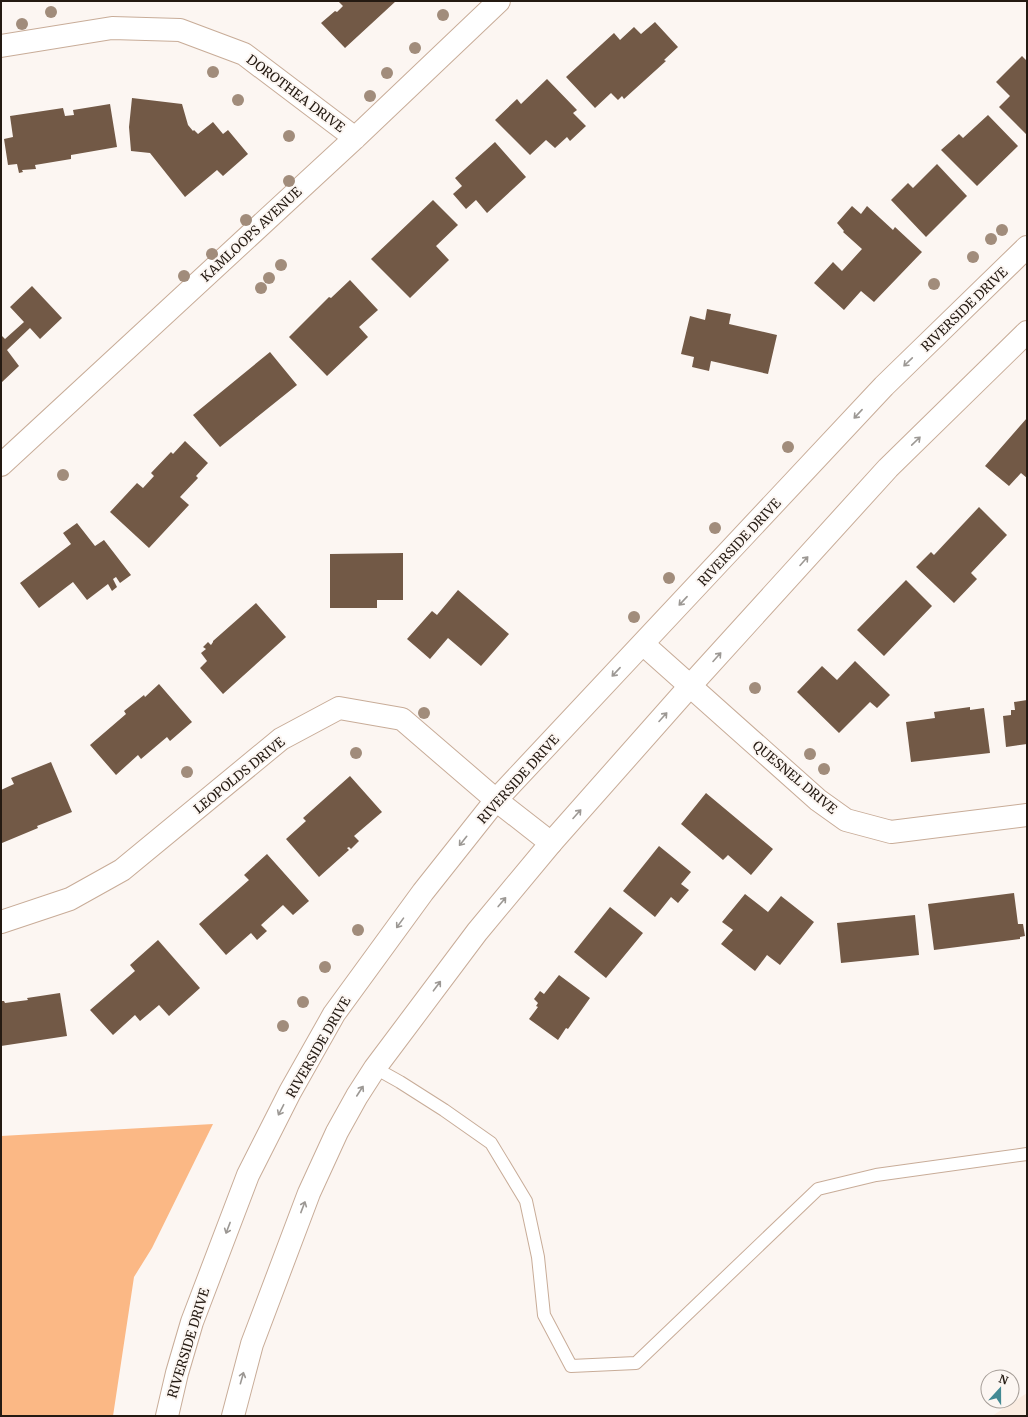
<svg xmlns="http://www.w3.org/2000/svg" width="1028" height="1417" font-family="Merriweather,serif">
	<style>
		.built { fill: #faece1 }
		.green { fill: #fbb885 }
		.building { fill: #725946 }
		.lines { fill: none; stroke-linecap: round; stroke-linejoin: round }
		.service-casing { stroke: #c8ac98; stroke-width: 14 }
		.minor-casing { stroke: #c8ac98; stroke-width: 24 }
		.primary-casing { stroke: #c8ac98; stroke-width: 24 }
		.service { stroke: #fff; stroke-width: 12 }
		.minor { stroke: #fff; stroke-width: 22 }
		.primary { stroke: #fff; stroke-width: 22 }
		.tree { fill: #a18c7b }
		.oneway { stroke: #9c9894 }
		.labels { text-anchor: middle; stroke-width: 4; stroke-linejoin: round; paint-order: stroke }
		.street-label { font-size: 13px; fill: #241a12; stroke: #fcf6f2 }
	</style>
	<rect width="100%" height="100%" fill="#fcf6f2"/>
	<!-- built -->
	<path class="built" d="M1027,1393V1416H992Z"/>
	<!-- green -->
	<path class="green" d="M213,1124L152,1248L134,1277L113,1416H1V1136Z"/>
	<!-- building -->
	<path class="building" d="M338,1H396L345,48L321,23L335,11L337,12L343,6Z
		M655,22L678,47L664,60L666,61L624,99L622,96L618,100L611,93L595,108L566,77L614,33L620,40L634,27L641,34Z
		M1022,56L1027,61V135L999,107L1010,96L996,82Z
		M547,79L577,110L573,113L586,126L570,141L567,137L555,148L546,140L530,155L495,120L517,99L521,104Z
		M132,98L182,104L188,125L193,131L194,130L198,134L213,122L223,134L228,130L248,154L223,176L217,170L185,197L150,153L131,151L129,127Z
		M110,104L117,147L71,155V159L35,165L36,169L22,170L23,172L19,173L17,164L8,165L4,139L13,137L10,116L63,108L65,116L74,115L73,110Z
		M988,115L1018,146L977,186L941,150L959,134L963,138Z
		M495,142L526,177L487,213L476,200L466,209L453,194L462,186L455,178Z
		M937,164L967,196L926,237L891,200L908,183L913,188Z
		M433,200L458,225L436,246L449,260L410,298L371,259Z
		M852,206L861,214L867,206L893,230L895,227L922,252L874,302L861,291L844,310L814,283L833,262L842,271L862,249L843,232L844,231L837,223Z
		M350,280L378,310L359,327L368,337L327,376L289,337L329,297L331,298Z
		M32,286L62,318L40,339L30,328L7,350L19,366L1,383V335L5,339L24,322L10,307Z
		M707,309L731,314L729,324L777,335L768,374L711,361L709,371L692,367L694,357L681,354L690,316L705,320Z
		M270,352L297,385L220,447L193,415Z
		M1027,418V478L1021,473L1009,486L985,466Z
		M185,441L208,463L196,476L198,478L180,497L189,505L149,548L110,512L137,483L143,488L154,476L151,473L171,452L173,454Z
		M979,507L1007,535L971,573L977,579L954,603L916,567L931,552L934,555Z
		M77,523L95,546L104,540L131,575L120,583L116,577L113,579L117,587L112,591L108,584L87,600L73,582L39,608L20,583L71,544L63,533Z
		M403,553V600H377V608H330V554Z
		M906,580L932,606L884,656L857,630Z
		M458,590L509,634L481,666L448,638L430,659L407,639L432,611L437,615Z
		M256,603L286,637L223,694L200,668L207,661L201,653L206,649L203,647L208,642L211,645L213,642V641Z
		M855,661L890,695L877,708L870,702L839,733L797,692L822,666L837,680Z
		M159,684L192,722L170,741L167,737L141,759L138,755L116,775L90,745L126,714L124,711L144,695L145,697Z
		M1027,700V744L1006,747L1003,716L1011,715V710H1015L1014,702Z
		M970,707V710L984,708L990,753L911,762L906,722L935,718L934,712Z
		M51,762L72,812L37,826L38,828L2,843L1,840V790L14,784L11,778Z
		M350,776L382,812L354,836L359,841L351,849L349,847L347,848L349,850L319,877L286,839L306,821L303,818Z
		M706,793L773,849L751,875L728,855L723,860L681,824Z
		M659,846L691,872L681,884L689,890L678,903L671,897L655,917L623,891Z
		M267,854L309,901L293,915L283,905L261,925L267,931L257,940L251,933L226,955L199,924L249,880L244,875Z
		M1014,893L1018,924H1023L1025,936L1020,937V939L934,950L928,904Z
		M745,894L768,912L781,896L814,922L780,965L767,955L755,971L721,944L733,930L722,922Z
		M610,907L643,933L606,978L574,952Z
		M915,915L919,955L841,963L837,923Z
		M158,940L200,988L169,1016L159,1005L140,1021L135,1015L113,1035L90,1010L135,971L130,965Z
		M559,975L590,998L568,1029L566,1028L558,1040L529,1019L538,1007L536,1006L538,1003L534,999L540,991L544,994Z
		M60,993L67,1036L1,1046V1001H4L5,1003L28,1000L27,998Z"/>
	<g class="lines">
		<!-- service casing -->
		<g class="service-casing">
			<path id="service" d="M375,1068L400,1082L444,1110L491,1143L526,1201L538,1257L544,1315L571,1366L636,1363L818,1189L876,1175L1027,1154"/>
		</g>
		<!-- minor casing -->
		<g class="minor-casing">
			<path id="minor" d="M1,46L112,28L180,30L244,54L355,138
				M1,465L355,138L499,1
				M643,644L818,800L846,820L891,832L1027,815
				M1,922L70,899L122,870L281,739L339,708L402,719L496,800L551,843"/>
		</g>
		<!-- primary casing -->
		<g class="primary-casing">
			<path id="primary" d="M167,1416L177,1373L192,1322L248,1175L290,1092L334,1014L423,892L496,800L884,386L1027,247
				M233,1416L252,1344L309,1193L337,1132L357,1096L375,1068L477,932L551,843L690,686L888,468L1027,332"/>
		</g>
		<!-- service -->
		<use href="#service" class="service"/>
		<!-- minor -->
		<use href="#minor" class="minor"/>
		<!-- primary -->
		<use href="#primary" class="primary"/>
	</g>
	<!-- trees -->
	<g class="tree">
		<circle cx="51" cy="12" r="6"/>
		<circle cx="443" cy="15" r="6"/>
		<circle cx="22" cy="24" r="6"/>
		<circle cx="415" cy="48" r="6"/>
		<circle cx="213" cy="72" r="6"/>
		<circle cx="387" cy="73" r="6"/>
		<circle cx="370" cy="96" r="6"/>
		<circle cx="238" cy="100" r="6"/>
		<circle cx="289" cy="136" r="6"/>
		<circle cx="289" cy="181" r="6"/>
		<circle cx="246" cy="220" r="6"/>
		<circle cx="1002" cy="230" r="6"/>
		<circle cx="991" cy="239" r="6"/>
		<circle cx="212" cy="254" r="6"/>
		<circle cx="973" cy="257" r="6"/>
		<circle cx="281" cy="265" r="6"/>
		<circle cx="184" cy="276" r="6"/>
		<circle cx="269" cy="278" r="6"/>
		<circle cx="934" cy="284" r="6"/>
		<circle cx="261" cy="288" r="6"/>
		<circle cx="788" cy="447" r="6"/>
		<circle cx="63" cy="475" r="6"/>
		<circle cx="715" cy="528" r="6"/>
		<circle cx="669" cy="578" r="6"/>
		<circle cx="634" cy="617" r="6"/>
		<circle cx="755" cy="688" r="6"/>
		<circle cx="424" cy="713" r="6"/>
		<circle cx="356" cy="753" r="6"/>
		<circle cx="810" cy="754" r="6"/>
		<circle cx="824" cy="769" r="6"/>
		<circle cx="187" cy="772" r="6"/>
		<circle cx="358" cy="930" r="6"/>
		<circle cx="325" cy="967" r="6"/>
		<circle cx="303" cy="1002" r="6"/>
		<circle cx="283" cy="1026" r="6"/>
	</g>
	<!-- one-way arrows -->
	<defs><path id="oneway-shaft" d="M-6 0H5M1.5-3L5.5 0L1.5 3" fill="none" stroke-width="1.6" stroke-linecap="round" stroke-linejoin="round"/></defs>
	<g class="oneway">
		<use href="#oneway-shaft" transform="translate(908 362) rotate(136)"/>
		<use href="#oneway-shaft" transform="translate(858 414) rotate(133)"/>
		<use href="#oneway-shaft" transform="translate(916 441) rotate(-44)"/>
		<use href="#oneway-shaft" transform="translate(804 561) rotate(-48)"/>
		<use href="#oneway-shaft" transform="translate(683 601) rotate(133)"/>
		<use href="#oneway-shaft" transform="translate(717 657) rotate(-48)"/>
		<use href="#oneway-shaft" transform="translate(616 672) rotate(133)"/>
		<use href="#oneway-shaft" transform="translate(663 717) rotate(-48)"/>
		<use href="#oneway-shaft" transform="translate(577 814) rotate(-48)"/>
		<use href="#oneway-shaft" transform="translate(463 841) rotate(129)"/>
		<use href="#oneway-shaft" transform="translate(502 902) rotate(-50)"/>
		<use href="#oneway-shaft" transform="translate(400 923) rotate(126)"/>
		<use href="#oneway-shaft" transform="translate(437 986) rotate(-53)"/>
		<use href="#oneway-shaft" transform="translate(360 1091) rotate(-57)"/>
		<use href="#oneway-shaft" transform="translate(281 1110) rotate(117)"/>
		<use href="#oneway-shaft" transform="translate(303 1207) rotate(-69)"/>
		<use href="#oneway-shaft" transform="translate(228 1228) rotate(111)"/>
		<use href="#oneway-shaft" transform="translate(242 1378) rotate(-74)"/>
	</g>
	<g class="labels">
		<!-- street labels -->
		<g class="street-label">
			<text transform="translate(296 93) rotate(37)" y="5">DOROTHEA DRIVE</text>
			<text transform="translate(251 234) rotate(-43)" y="5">KAMLOOPS AVENUE</text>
			<text transform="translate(964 309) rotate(-44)" y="5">RIVERSIDE DRIVE</text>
			<text transform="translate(739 542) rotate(-47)" y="5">RIVERSIDE DRIVE</text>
			<text transform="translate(239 775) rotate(-39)" y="5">LEOPOLDS DRIVE</text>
			<text transform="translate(795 777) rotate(40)" y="5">QUESNEL DRIVE</text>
			<text transform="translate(518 779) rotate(-48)" y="5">RIVERSIDE DRIVE</text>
			<text transform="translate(318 1047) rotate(-60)" y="5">RIVERSIDE DRIVE</text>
			<text transform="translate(188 1343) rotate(-73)" y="5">RIVERSIDE DRIVE</text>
		</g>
	</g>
	<!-- border -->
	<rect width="1028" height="1417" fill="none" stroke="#241a12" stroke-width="4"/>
	<!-- north arrow -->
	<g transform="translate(1000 1389) rotate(21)"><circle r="19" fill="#fcf6f2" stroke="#a69e98"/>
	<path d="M0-3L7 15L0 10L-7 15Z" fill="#438993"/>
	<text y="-6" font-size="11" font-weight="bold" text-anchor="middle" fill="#241a12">N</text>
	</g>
</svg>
